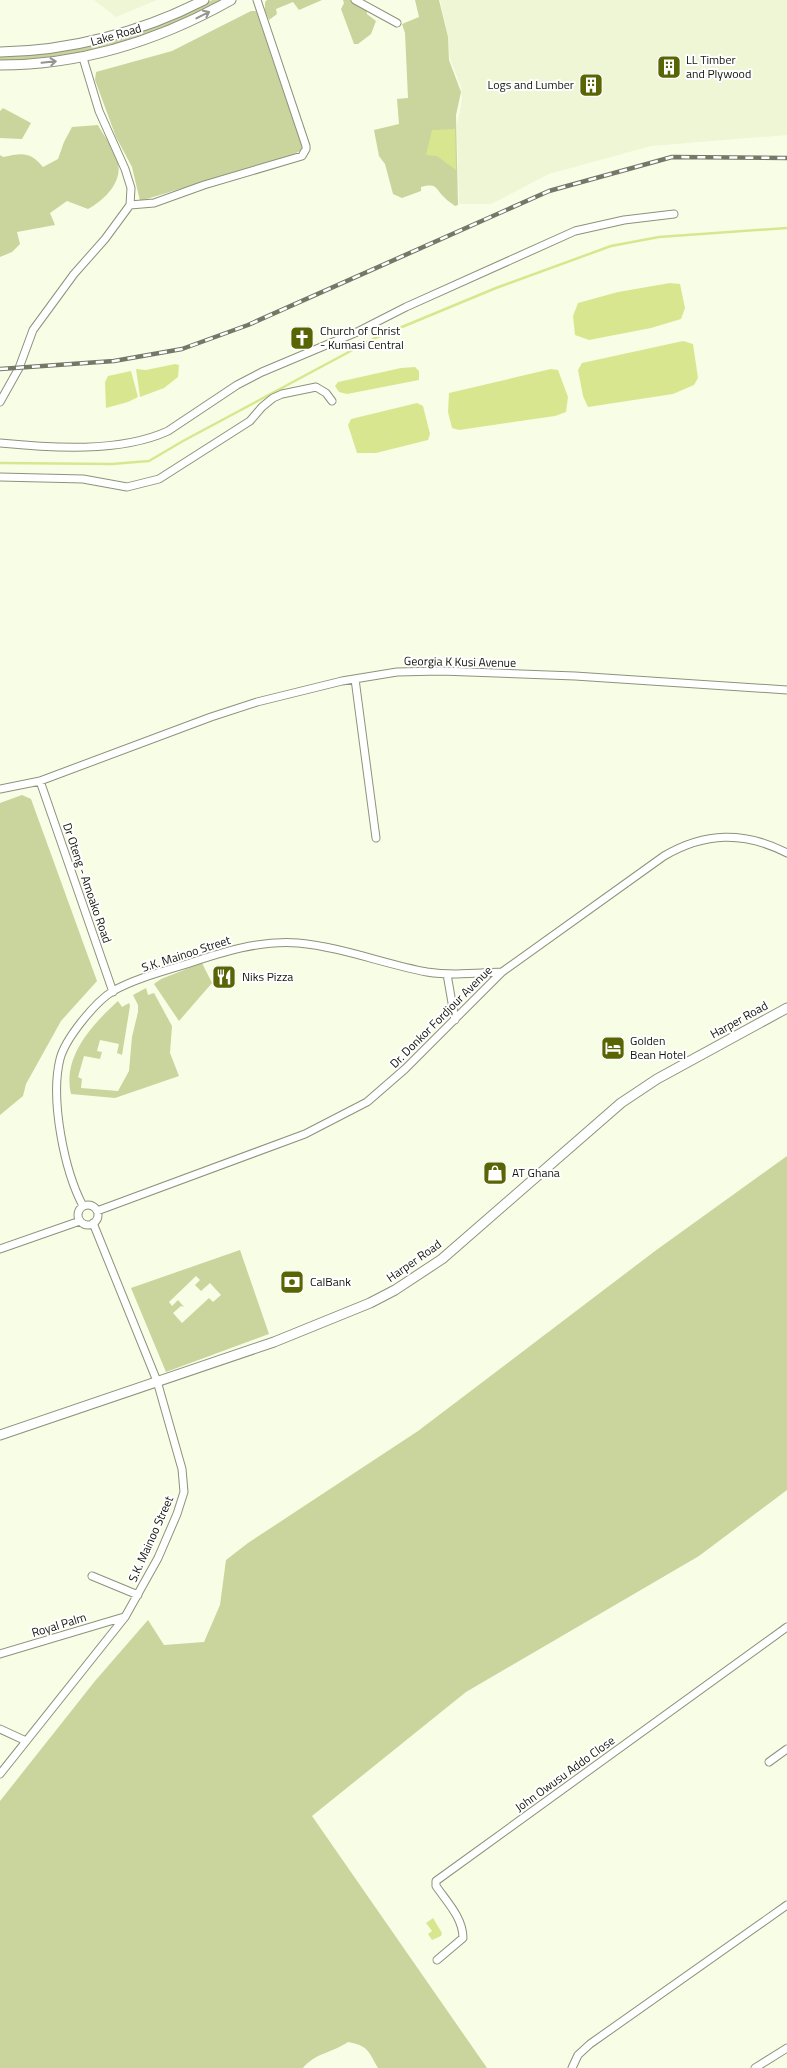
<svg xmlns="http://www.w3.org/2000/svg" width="787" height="2068" font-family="'Titillium Web',sans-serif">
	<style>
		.built { fill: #eff6d6 }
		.green { fill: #cad49d; fill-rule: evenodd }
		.water { fill: #d8e78f }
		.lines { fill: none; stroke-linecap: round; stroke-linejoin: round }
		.stream { stroke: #d8e78f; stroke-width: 2.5 }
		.minor-casing { stroke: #8d927c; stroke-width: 9 }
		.secondary-casing { stroke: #8d927c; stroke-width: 11 }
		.minor { stroke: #fff; stroke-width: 7 }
		.secondary { stroke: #fff; stroke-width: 9 }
		.rail-casing { stroke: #757869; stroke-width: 4.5 }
		.rail { stroke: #fff; stroke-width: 2.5; stroke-dasharray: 8; stroke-linecap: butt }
		.oneway { stroke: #959692 }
		.labels { text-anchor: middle; stroke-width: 4; stroke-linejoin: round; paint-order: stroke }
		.street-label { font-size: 12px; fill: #13150d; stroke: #fff }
		.poi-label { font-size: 12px; fill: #13150d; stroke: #fff; text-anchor: start }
	</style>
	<rect width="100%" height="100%" fill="#f8fde5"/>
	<!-- built -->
	<path class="built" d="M94,0H157L116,17Z
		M440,0H787V135L651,146L549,174L491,204H459L457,126L462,100L461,87L450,59L448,37Z"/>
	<!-- green -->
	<path class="green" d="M212,0H222C152,40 80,57 0,61V56C71,55 151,37 212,0Z
		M267,0H322L299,10L293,2L276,9L277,14L269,20L265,11V2Z
		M343,0H363L366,4L367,14L376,21L371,34L358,44H354L341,9L344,3Z
		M415,0H439L448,37L449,60L461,92L456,115L458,205L455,206C452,203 447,201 445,198C434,188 438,183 421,187V191L402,198L393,194L385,164L379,156L374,130L399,124L397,99L408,98L405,33L402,24L419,17Z
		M251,11H256L302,147L300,151L292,155L140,201L132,167L116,137L95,80L96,72L172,51Z
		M3,108L31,123L22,139L0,138V111Z
		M98,125C103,135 112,145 116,156C126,179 106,199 88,209L67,201L50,213L55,225L17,232L20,244L12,252L0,257V155L3,157C22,153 30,151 43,167L58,159L64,142L72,127Z
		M22,795L31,799L97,981L61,1021L26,1084L23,1096L0,1115V803Z
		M202,963L212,983L179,1021L154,984L161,979Z
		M146,988L148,995L154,993L172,1026L170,1053L179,1076L115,1098L71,1094C62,1056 93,1024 118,1001L122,1007L129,1003L130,1006L122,1055L117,1053L119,1044L100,1040L97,1051L102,1052L100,1059L84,1056L78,1077L82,1079L81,1088L118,1091L129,1071L132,1037L138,1012V1005L133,995Z
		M787,1156V1490L699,1556L466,1692L312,1816L487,2068H378C368,2051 369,2046 348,2042C334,2052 315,2053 303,2068H0V1801L95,1681L148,1620L164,1645L204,1642L220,1605L226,1560L248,1543L418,1431L655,1251Z
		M240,1250L269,1334L166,1372L131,1288ZM196,1276L200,1280L195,1285L201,1291L210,1283L221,1295L213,1302L209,1298L182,1323L173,1313L181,1306L184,1307L178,1300L172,1306L169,1302Z"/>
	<!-- water -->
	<path class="water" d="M455,129L456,170L437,156L426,155L432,130Z
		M670,283L680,284L685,308L681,319L651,328L589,340L575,335L573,316L578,303L618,292Z
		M683,341L693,344L698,378L694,385L673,394L588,407L583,396L578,370L582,363Z
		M175,364L179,365L178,377L164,388L140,397L136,369L146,370Z
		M415,367L419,371V380L347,394L339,392L335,386L338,382L401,368Z
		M551,369L558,370L568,397L566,412L555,416L459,430L452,428L448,412L449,393Z
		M131,371L138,397L128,402L106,408L105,382L108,376Z
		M417,403L423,406L430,434L428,440L376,453H357L348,425L351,419Z
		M433,1918L442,1933L441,1936L432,1940L428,1934L432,1931L426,1923Z"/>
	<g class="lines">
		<!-- stream -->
		<path class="stream" d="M0,463L112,464L149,461L183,441L373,339L496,288L611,246L659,237L787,228"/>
		<!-- minor casing -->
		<g class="minor-casing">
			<path id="minor" d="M355,0L397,23
				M130,205L154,203L204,185L302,156L306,149V146L257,0
				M0,402L19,368L33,330L74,274L105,239L130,205L131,188L125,169L99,111L83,58
				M0,443C51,448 120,453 168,431L237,385L262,372L357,332L406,307L575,231L624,220L674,214
				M0,477L83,479L127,487L159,479L250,421L262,407L273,398L282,394L316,387L326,393L332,401
				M355,679L376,838
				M40,781L113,992
				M0,789L40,781L211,717L257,702L342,681L397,672L441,671L575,676L787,690
				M447,974L455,1020
				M78 1215a10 10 0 1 1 20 0a10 10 0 1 1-20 0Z
				M83,1206C64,1170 50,1099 60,1059C65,1039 95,1002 113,991C134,979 164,971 187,964C222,952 260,940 298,943C342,947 384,964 427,972C452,976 477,973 502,972
				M97,1211L305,1134L367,1102L405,1069L502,972L664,856C705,832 744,831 787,853
				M0,1249L80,1221
				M92,1576L138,1595
				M0,1654L124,1617
				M0,1729L26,1741
				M769,1762L787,1749
				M0,1774L125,1617L158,1558L177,1514L184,1492L182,1469L157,1381L93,1223
				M437,1960L463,1938C463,1918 447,1902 436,1886V1881L787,1627
				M572,2068L578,2055L590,2044L787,1905
				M755,2068L787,2048"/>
		</g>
		<!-- secondary casing -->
		<g class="secondary-casing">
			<path id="secondary" d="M0,52C70,51 142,32 204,0
				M0,65C83,65 160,40 231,0
				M0,1435L274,1342L370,1303L395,1290L442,1259L621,1103L657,1079L787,1008"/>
		</g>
		<!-- minor -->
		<use href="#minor" class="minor"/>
		<!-- secondary -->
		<use href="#secondary" class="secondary"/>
		<!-- rail casing -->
		<g class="rail-casing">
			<path id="rail" d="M0,369L114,361L182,349L248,325L549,191L672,157L787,158"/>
		</g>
		<!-- rail -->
		<use href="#rail" class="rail"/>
	</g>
	<!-- one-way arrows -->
	<defs><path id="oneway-shaft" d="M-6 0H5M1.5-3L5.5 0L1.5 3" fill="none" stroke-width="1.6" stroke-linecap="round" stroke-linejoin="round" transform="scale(1.25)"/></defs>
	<g class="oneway">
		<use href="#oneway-shaft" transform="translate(203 15) rotate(-27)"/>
		<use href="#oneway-shaft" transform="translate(49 62) rotate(-6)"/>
	</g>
	<!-- icons -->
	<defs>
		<g id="building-square" transform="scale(1.25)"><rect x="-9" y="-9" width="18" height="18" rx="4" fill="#596404" stroke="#fff"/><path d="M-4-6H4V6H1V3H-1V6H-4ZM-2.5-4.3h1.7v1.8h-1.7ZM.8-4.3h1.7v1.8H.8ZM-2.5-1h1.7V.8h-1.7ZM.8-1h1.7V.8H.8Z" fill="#fff"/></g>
		<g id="church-square" transform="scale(1.25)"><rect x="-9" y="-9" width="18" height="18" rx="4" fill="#596404" stroke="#fff"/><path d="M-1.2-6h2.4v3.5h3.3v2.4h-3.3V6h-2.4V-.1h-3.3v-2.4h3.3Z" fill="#fff"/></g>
		<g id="restaurant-square" transform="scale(1.25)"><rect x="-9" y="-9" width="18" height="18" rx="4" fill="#596404" stroke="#fff"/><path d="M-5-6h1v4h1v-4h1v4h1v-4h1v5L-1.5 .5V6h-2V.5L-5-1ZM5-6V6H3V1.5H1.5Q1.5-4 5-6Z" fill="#fff"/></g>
		<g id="hotel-square" transform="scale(1.25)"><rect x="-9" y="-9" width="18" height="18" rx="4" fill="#596404" stroke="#fff"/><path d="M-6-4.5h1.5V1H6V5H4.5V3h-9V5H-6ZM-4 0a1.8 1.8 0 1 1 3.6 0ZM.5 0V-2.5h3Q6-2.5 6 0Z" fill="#fff"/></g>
		<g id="shop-square" transform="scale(1.25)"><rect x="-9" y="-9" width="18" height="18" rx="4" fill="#596404" stroke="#fff"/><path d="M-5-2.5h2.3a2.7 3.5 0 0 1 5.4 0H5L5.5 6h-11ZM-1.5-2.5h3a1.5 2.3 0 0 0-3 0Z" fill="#fff"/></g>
		<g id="bank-square" transform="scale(1.25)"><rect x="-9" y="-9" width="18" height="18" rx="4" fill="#596404" stroke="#fff"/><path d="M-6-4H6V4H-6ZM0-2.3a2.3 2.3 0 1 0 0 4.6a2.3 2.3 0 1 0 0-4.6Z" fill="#fff"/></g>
	</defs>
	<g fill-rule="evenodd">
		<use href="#building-square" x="669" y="67"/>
		<use href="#building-square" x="591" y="85"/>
		<use href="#church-square" x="302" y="338"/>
		<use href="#restaurant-square" x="224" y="977"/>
		<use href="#hotel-square" x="613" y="1048"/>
		<use href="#shop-square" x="495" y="1173"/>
		<use href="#bank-square" x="292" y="1282"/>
	</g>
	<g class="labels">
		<!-- street labels -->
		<g class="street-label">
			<text transform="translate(116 35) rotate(-16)" y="4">Lake Road</text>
			<text transform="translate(460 662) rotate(1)" y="4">Georgia K Kusi Avenue</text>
			<text transform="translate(87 883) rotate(71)" y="4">Dr Oteng - Amoako Road</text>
			<text transform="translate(186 954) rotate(-18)" y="4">S.K. Mainoo Street</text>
			<text transform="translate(441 1017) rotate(-45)" y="4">Dr. Donkor Fordjour Avenue</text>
			<text transform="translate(739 1020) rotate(-29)" y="4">Harper Road</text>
			<text transform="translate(414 1261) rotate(-35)" y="4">Harper Road</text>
			<text transform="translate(151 1539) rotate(-66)" y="4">S.K. Mainoo Street</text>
			<text transform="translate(59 1625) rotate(-17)" y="4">Royal Palm</text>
			<text transform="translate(565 1774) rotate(-36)" y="4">John Owusu Addo Close</text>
		</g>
		<!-- poi labels -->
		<g class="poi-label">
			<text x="686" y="64">LL Timber<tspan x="686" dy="14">and Plywood</tspan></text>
			<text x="574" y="89" text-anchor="end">Logs and Lumber</text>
			<text x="320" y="335">Church of Christ<tspan x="320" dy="14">- Kumasi Central</tspan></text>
			<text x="242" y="981">Niks Pizza</text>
			<text x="630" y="1045">Golden<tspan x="630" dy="14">Bean Hotel</tspan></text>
			<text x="512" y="1177">AT Ghana</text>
			<text x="310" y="1286">CalBank</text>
		</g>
	</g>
</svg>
